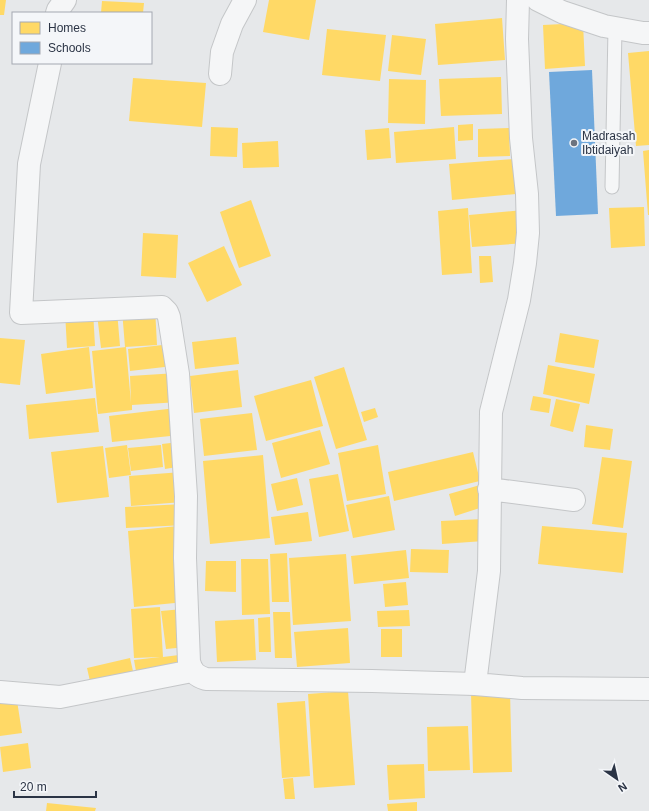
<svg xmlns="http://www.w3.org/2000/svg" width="649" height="811" font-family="Arial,sans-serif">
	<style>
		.homes { fill: #ffd966 }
		.schools { fill: #6fa8dc }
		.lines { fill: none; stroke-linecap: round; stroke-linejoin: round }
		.lane-casing { stroke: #c4c6c8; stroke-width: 15 }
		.street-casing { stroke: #c4c6c8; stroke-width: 24 }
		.lane { stroke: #f5f6f7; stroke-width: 13 }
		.street { stroke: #f5f6f7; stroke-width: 22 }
		.poi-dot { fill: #6c737f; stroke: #f4f6f9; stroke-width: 1.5 }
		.labels { text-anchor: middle; stroke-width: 4; stroke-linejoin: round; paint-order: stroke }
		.poi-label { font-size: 12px; fill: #2b3445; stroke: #f4f6f9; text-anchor: start }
	</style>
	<rect width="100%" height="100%" fill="#e6e8ea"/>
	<!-- homes -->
	<path class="homes" d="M0,0H6L4,15H0Z
		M269,0H316L309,40L263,32Z
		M102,1L144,3L143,13H101Z
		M502,18L505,60L438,65L435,24Z
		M583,23L585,66L545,69L543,25Z
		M327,29L386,35L380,81L322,75Z
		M392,35L426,39L421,75L388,71Z
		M649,51V145L636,146L628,53Z
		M501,77L502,114L441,116L439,79Z
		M133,78L206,83L202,127L129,121Z
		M389,79L426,80L425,124L388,123Z
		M473,124V140L458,141V125Z
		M211,127L238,128L237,157L210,156Z
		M454,127L456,159L396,163L394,132Z
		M389,128L391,158L367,160L365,130Z
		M509,128L510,156L478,157V129Z
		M278,141L279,167L243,168L242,143Z
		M649,150V215H648L643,151Z
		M513,159L516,194L452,200L449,164Z
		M251,200L271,256L239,268L220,212Z
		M644,207L645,246L611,248L609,208Z
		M468,208L472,273L442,275L438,211Z
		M523,210L526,243L472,247L469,215Z
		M143,233L178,235L176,278L141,276Z
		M224,246L242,285L207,302L188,263Z
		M479,256H491L493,282L480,283Z
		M155,308L157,345L125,347L122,310Z
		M93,310L95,346L67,348L65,312Z
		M117,311L120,346L101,348L97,314Z
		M560,333L599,340L594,368L555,362Z
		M236,337L239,364L195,369L192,342Z
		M0,338L25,340L20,385L0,383Z
		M171,344L173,366L130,371L128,349Z
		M89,347L93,388L46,394L41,354Z
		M126,347L131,403L130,376L177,373L179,402L132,405V410L98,414L92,351Z
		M548,365L595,374L589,404L543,394Z
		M344,367L367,440L336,449L314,377Z
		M238,370L242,407L194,413L190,376Z
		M311,380L323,426L266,441L254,396Z
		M533,396L551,399L549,413L530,410Z
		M95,398L99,432L29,439L26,405Z
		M556,399L580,404L573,432L550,426Z
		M176,408L180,435L112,442L109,416Z
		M375,408L378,417L364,422L361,412Z
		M252,413L257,450L204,456L200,419Z
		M586,425L613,429L610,450L584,447Z
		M320,430L330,464L281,478L272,443Z
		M179,442L183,466L165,469L162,444Z
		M127,445L131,475L109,478L105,448Z
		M161,445L163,467L131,471L128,448Z
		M378,445L386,494L347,501L338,453Z
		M103,446L109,497L57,503L51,452Z
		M473,452L480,481L394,501L388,472Z
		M263,455L270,538L210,544L203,461Z
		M602,457L632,461L623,528L592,524Z
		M182,472L183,502L131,506L129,476Z
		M338,474L349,531L319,537L309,479Z
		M297,478L303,505L277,511L271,484Z
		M480,485L486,506L455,516L449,494Z
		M389,496L395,530L353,538L346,505Z
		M184,504L185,525L126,528L125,507Z
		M308,512L312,541L275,545L271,517Z
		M483,519L484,541L442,544L441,521Z
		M178,526L185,602L134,607L128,531Z
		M542,526L627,533L623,573L538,564Z
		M411,549L449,550L448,573L410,572Z
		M406,550L409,578L354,584L351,556Z
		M287,553L289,602H272L270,554Z
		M346,554L351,621L293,625L289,558Z
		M241,559H268L270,614L242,615Z
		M206,561H236V592L205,591Z
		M406,582L408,605L385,607L383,584Z
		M160,607L163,657L187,654L189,670L137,677L134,660L160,657L134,658L131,609Z
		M183,609L187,647L166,649L161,611Z
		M409,610L410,626L378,627L377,611Z
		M273,612H290L292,658H275Z
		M270,617L271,652H259L258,618Z
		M254,619L256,660L217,662L215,621Z
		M348,628L350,663L297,667L294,632Z
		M381,629H402V657H381Z
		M130,658L135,680L92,690L87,668Z
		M348,691L355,785L314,788L308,694Z
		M510,691L512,772L473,773L471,692Z
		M16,694L22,733L0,736V696Z
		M305,701L310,776L282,778L277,703Z
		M468,726L470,770L428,771L427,727Z
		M28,743L31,768L3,772L0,747Z
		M424,764L425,798L389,800L387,765Z
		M293,778L295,799H285L283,779Z
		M417,802V811H388L387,804Z
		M47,803L96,808L95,811H46Z"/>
	<!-- schools -->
	<path class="schools" d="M592,70L598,214L556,216L549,72Z"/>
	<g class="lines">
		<!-- lane casing -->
		<g class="lane-casing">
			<path id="lane" d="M612,187L615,28"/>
		</g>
		<!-- street casing -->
		<g class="street-casing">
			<path id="street" d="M538,0L562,12L604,26L643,33H649
				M57,13L58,10L65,0
				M50,63L29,164L21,313L162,307L167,312L169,317L178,374L186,496L185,558L189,662C192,672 196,676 206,679L372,681L475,684L522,688L649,689
				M220,74L222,52L232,24L245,0
				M489,489L574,500
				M475,684L489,571L491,412L519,300L525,263L528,233L527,194L521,138L517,39L518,0
				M0,692L60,697L192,671"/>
		</g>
		<!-- lane -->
		<use href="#lane" class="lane"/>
		<!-- street -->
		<use href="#street" class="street"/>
	</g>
	<!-- markers -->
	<circle class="poi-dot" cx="574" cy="143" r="4"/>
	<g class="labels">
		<!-- poi labels -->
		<g class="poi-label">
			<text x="582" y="140">Madrasah<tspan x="582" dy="14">Ibtidaiyah</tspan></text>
		</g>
	</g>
	<!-- legend -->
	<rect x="12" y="12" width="140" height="52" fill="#f4f6f9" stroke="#a4a8b1"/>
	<rect x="20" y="22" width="20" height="12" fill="#ffd966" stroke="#a4a8b1"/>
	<text x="48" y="32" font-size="12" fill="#2b3445">Homes</text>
	<rect x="20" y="42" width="20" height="12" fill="#6fa8dc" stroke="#a4a8b1"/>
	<text x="48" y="52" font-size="12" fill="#2b3445">Schools</text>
	<!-- north arrow -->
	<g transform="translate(617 779) rotate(146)" stroke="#f4f6f9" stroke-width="3" paint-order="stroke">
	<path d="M0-3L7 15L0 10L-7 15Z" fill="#2b3445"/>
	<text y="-6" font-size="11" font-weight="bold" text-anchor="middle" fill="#2b3445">N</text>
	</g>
	<!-- scale -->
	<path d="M14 791v6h82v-6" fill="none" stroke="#2b3445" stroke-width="2"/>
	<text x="20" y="791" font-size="12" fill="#2b3445" stroke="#f4f6f9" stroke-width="3" paint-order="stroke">20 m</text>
</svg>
